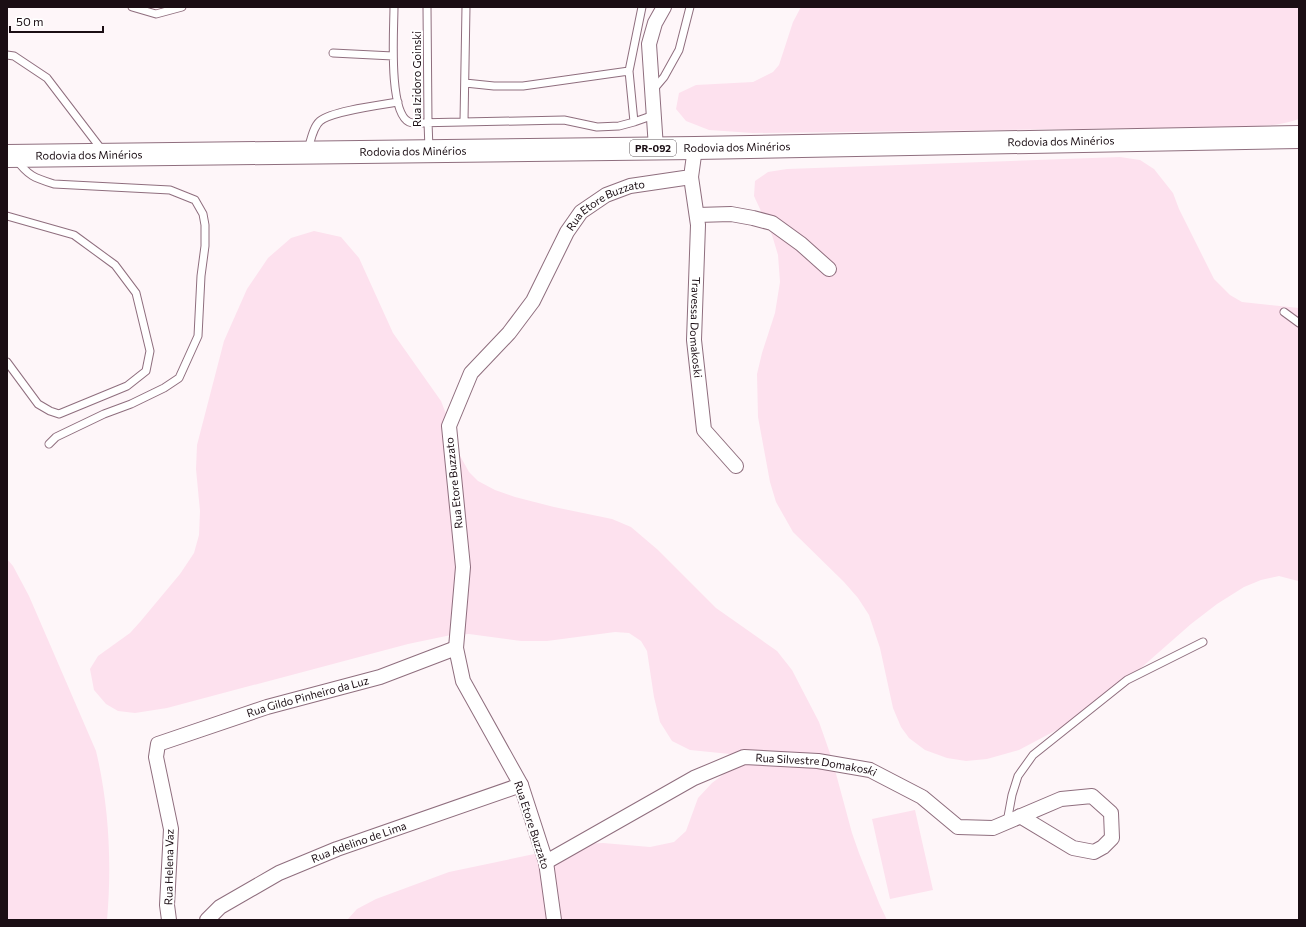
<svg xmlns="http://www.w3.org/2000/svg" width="1306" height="927" font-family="Commissioner,sans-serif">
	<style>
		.green { fill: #fde1ee }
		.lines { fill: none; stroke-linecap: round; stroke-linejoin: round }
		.service-casing { stroke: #8f6e7e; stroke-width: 9 }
		.minor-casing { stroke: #8f6e7e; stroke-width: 16 }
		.primary-casing { stroke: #8f6e7e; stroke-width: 24 }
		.service { stroke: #fff; stroke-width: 7 }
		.minor { stroke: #fff; stroke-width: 14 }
		.primary { stroke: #fff; stroke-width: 22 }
		.labels { text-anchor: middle; stroke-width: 4; stroke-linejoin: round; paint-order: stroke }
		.shield { fill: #fff; stroke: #5f565a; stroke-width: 1 }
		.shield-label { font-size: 10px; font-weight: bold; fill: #1b0e14 }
		.street-label { font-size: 11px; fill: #1b0e14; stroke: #fff }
	</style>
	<rect width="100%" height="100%" fill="#fef6f9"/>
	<!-- green -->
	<path class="green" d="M801,7H1299V119C1280,126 1261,126 1241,127L753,133L709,130L686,121L676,109L679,93L696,85L753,82L773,72L779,65L793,22Z
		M1120,157L1140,160L1154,169L1173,193L1179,209L1214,279L1230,295L1242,302L1299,308V583L1298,581L1279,576L1261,580L1244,587L1217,604L1191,624L1117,689L1066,725L1019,750L987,759L966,761L947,758L925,750L909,738L901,727L893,708L880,648L869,615L858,598L844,582L793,532L776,502L770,482L758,417L757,374L762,353L775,313L780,282L778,255L772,235L754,196L755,181L768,172L787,169Z
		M314,231L341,237L359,258L393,333L441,401L448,419L459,454L469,472L478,481L495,490L515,497L554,507L612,519L631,527L658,550L716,608L777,651L792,670L819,722L832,759L852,833L859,853L879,903L887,920H347L357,909L376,899L449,872L582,844L603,843L650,847L674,842L686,831L698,798L712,783L736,765L730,754L690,750L672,741L660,722L654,697L647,651L641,641L629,633L615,632L547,641H521L469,634L451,635L408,644L167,708L135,713L118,711L106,704L94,690L90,669L98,656L130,633L140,622L180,574L194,553L199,535L200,511L196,469L197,445L224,341L247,289L268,258L291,238Z
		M7,559L13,566L29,596L96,751C109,805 112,864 107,920H7Z
		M915,810L933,890L890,899L872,819Z"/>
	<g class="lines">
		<!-- service casing -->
		<g class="service-casing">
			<path id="service" d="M132,7L156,14L182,7
				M394,7C394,28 388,112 409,122C411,123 413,123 415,123L564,120L597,127L619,126L634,122L654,115
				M427,7L428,122L429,149
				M333,53L393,56
				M7,55L14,56L47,78L102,150
				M465,83L494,86H523L629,71
				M653,90L664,77L679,50L690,7
				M464,121L466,7
				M634,122L629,71L642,7
				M308,149C311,140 313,127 320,121C332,111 380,105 398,102
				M16,159C28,176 35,178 54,184L170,190L195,200L203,214L205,225V246L201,276L198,336L179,378L164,388L131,404L104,414L56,437L49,444
				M7,216L74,235L115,265L136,293L150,351L146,371L127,386L59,414L50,411L38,404L7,362
				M1284,312L1299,323
				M1007,822L1012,795L1018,776L1033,755L1127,680L1203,642"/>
		</g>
		<!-- minor casing -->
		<g class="minor-casing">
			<g id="minor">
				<path d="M656,148L649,44L655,23L664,7"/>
				<path id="s1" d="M691,177L698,225L694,340L704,430L736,466"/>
				<path d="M697,215L731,214L753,218L772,223L801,244L829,269"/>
				<path id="s2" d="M546,862L694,778L744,757L818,761L870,770L922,797L958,827L993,828L1061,799L1092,796L1111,813L1112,838L1103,847L1094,852L1073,848L1020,816"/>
				<path id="s3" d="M169,920L167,905L171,829L156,757L158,744L267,707L380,677L456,648"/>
				<path id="s4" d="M207,920L220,907L279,873L337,849L521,785"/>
				<path id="s5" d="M554,920L546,862L521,785L463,681L456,648L463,567L449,426L471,373L509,333L533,301L567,232L581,212L606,195L630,186L691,177L695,148"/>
			</g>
		</g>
		<!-- primary casing -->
		<g class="primary-casing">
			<g id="primary">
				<path id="s6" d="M7,156L695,148L1299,137"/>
			</g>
		</g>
		<!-- service -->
		<use href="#service" class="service"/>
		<!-- minor -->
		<use href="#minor" class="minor"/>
		<!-- primary -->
		<use href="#primary" class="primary"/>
	</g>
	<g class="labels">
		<!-- shield labels -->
		<rect class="shield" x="630" y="140" width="46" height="16" rx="3"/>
		<g class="shield-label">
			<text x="653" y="152">PR-092</text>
		</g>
		<!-- street labels -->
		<g class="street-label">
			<text transform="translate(417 79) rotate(-90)" y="4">Rua Izidoro Goinski</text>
			<text dy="4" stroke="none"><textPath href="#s6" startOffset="1054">Rodovia dos Minérios</textPath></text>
			<text dy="4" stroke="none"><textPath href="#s6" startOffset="730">Rodovia dos Minérios</textPath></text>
			<text dy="4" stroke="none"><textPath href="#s6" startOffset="406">Rodovia dos Minérios</textPath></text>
			<text dy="4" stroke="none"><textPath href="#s6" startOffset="82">Rodovia dos Minérios</textPath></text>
			<text dy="4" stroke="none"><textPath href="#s5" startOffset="794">Rua Etore Buzzato</textPath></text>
			<text dy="4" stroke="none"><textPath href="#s1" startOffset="151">Travessa Domakoski</textPath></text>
			<text transform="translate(454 483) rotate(-96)" y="4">Rua Etore Buzzato</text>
			<text dy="4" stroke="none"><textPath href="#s3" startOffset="335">Rua Gildo Pinheiro da Luz</textPath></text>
			<text dy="4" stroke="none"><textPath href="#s2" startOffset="297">Rua Silvestre Domakoski</textPath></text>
			<text transform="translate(532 825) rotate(72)" y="4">Rua Etore Buzzato</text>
			<text dy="4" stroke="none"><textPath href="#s4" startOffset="172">Rua Adelino de Lima</textPath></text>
			<text transform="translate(169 867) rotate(-89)" y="4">Rua Helena Vaz</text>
		</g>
	</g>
	<!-- border -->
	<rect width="1306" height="927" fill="none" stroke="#1b0e14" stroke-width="16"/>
	<!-- scale -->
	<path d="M10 26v6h93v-6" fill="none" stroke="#1b0e14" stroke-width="2"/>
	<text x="16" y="26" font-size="12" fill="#1b0e14" stroke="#ffffff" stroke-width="3" paint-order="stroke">50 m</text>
</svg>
